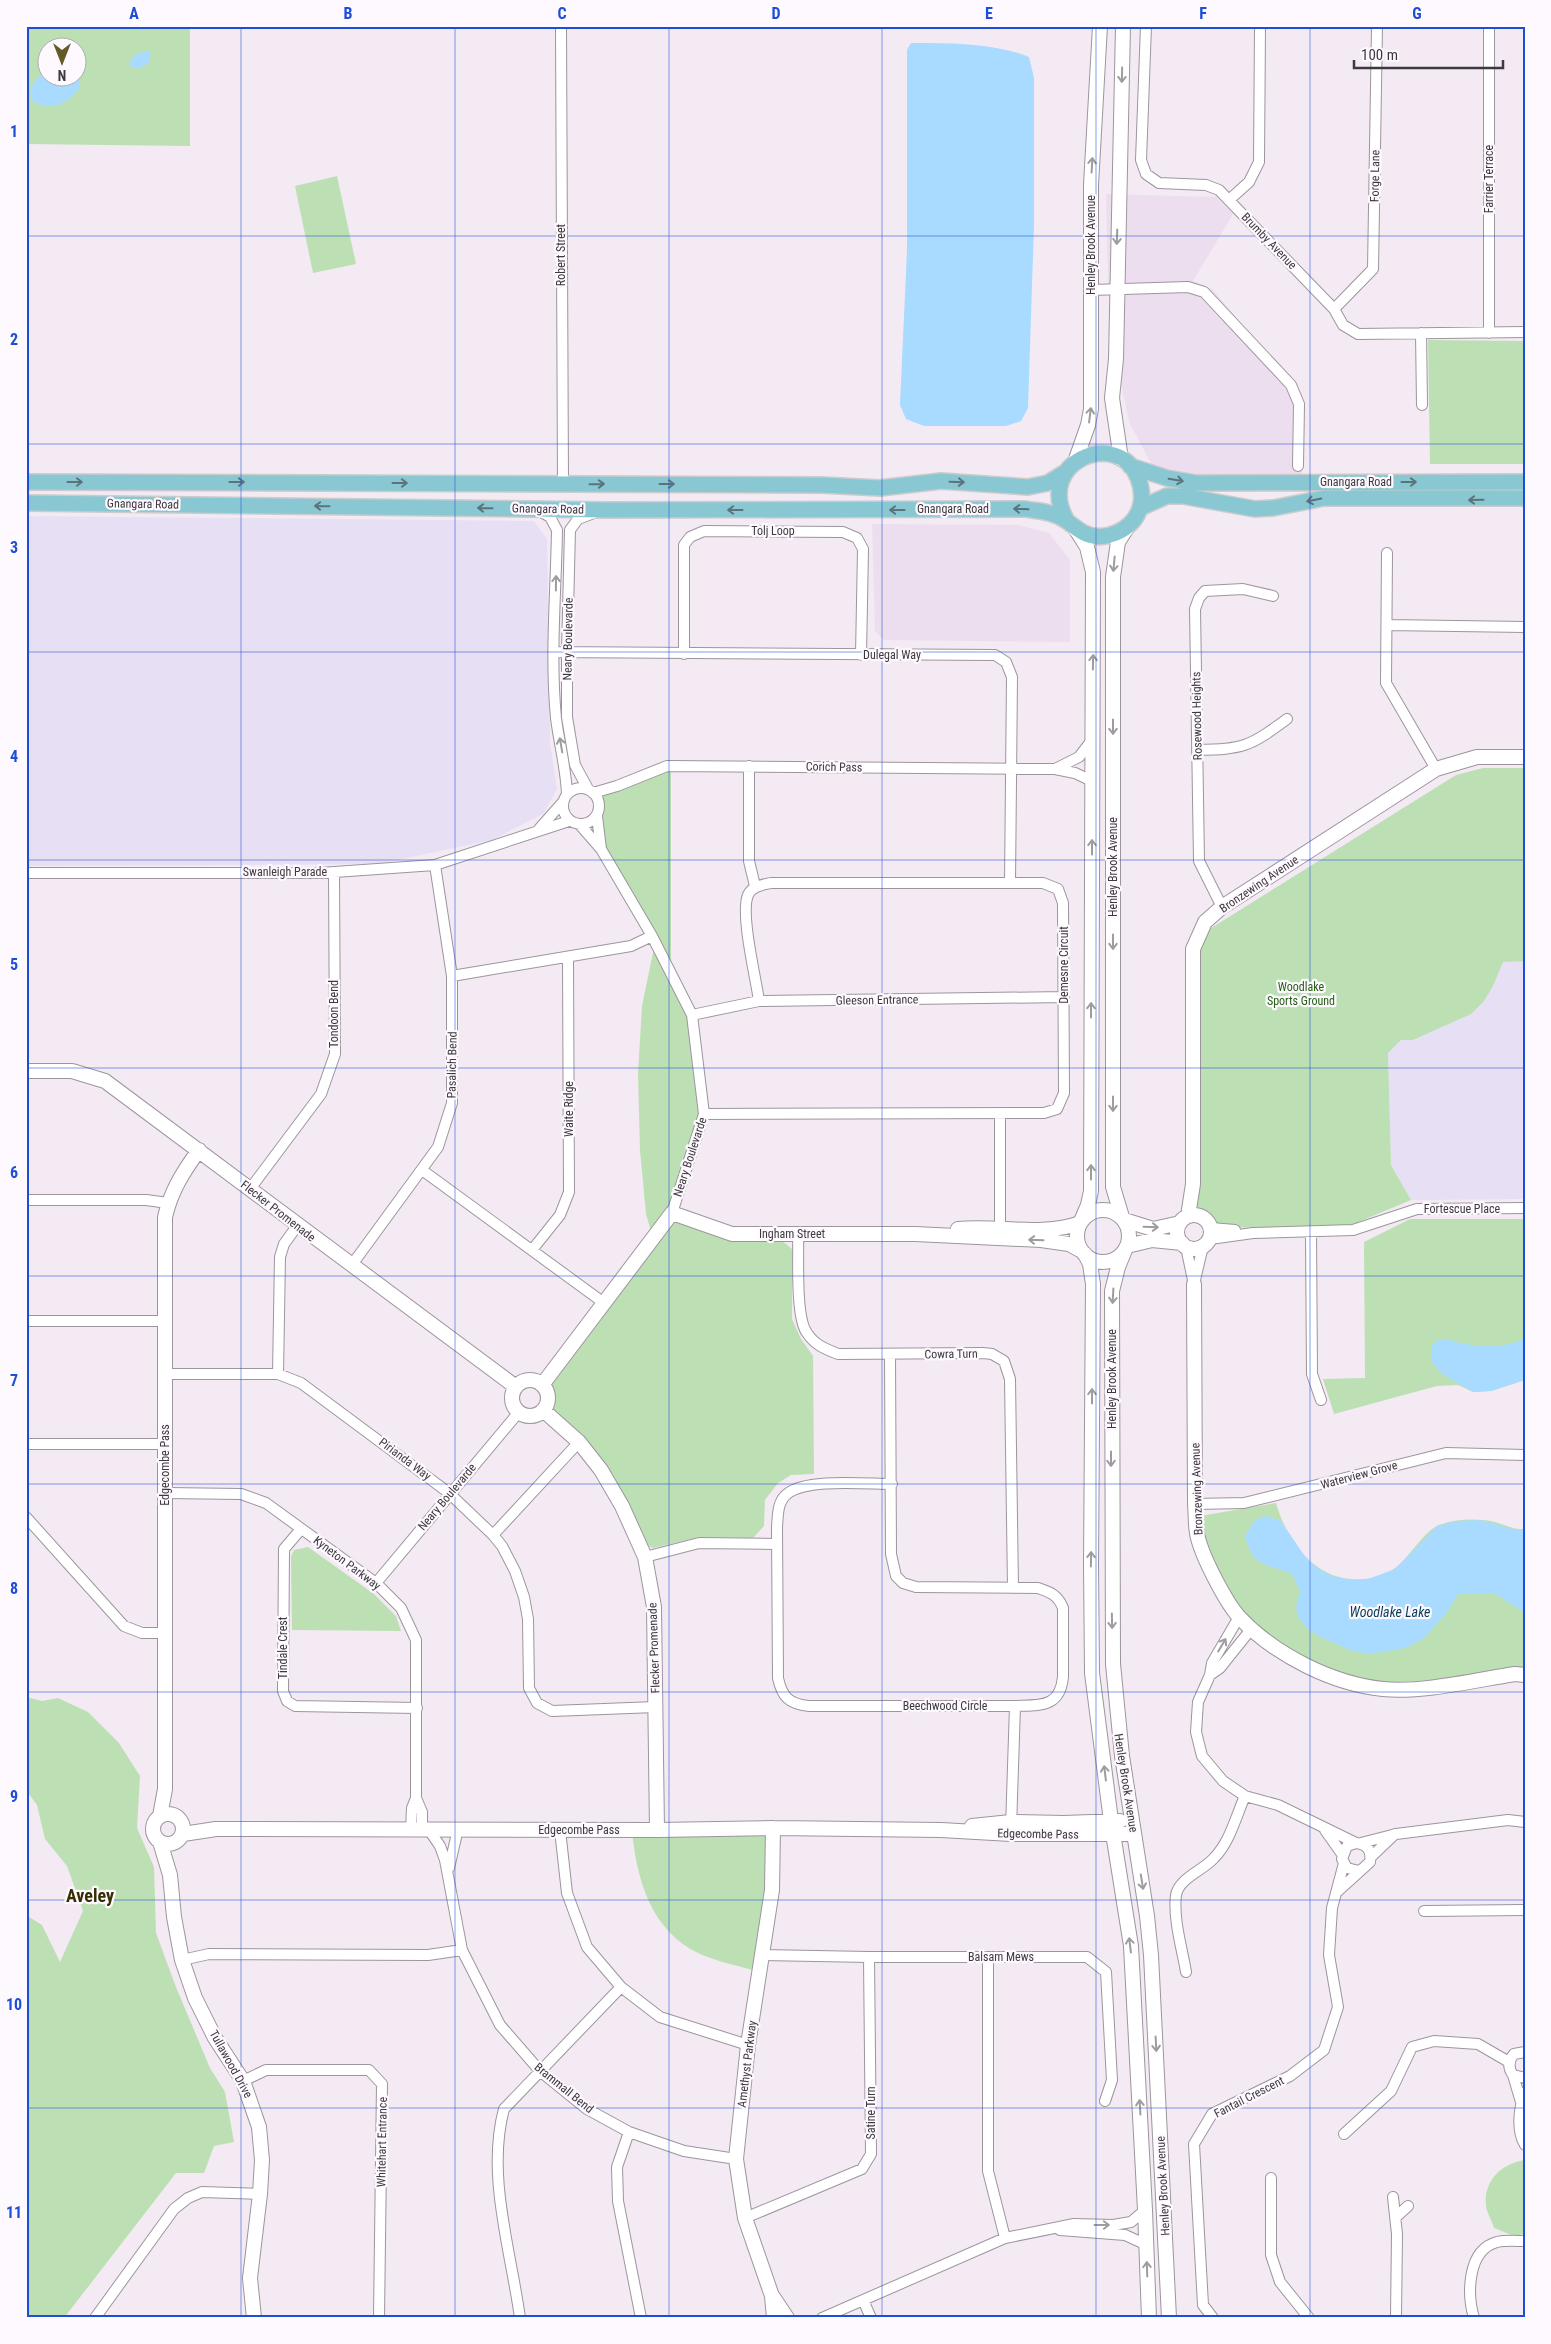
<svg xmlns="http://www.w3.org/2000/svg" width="1551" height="2344" font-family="'Roboto Condensed',sans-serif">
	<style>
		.built { fill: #eddeef }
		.education { fill: #e7dff4 }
		.green { fill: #bce0b3; fill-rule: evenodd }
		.water { fill: #a8dbff }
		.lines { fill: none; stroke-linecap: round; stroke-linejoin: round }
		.stream { stroke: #a8dbff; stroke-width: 3 }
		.street-casing { stroke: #9d959e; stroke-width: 12 }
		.secondary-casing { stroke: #9d959e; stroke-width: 16 }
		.primary-casing { stroke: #cdcccd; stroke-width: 18 }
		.street { stroke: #fff; stroke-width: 10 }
		.secondary { stroke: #fff; stroke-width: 14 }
		.primary { stroke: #89c8d3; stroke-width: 15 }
		.oneway { stroke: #9e9c9e }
		.oneway2 { stroke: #5b737a }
		.grid { fill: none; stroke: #1d4ed8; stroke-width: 1; stroke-opacity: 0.55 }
		.labels { text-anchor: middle; stroke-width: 4.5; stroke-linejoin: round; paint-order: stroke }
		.street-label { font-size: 12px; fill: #3d3a3e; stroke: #fef8ff }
		.park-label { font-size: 12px; fill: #235d13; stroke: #fef8ff }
		.water-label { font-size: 14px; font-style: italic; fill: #083d5a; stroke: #fef8ff }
		.district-label { font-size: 18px; font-weight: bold; fill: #352e02; stroke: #fef8ff }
		.neatline { fill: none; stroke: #1d4ed8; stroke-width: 2 }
		.grid-label { font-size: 16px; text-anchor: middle; font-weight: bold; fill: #1d4ed8 }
	</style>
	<rect width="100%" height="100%" fill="#f3eaf4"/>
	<!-- built -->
	<path class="built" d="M1106,194L1216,197L1233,214L1193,281L1212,289L1302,395V483L1177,475L1152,465L1129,422L1116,359L1108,283Z
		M872,524L1018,525L1049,533L1070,560V642L884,640L875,631Z"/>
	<!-- education -->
	<path class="education" d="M26,516L534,521L547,539L550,743L557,789L543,814L492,840L378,864L26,866Z
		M1503,961H1525V1199L1411,1200L1391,1165L1388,1053L1401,1040H1413L1493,986Z"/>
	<!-- green -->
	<path class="green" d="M26,26H190V146L26,144ZM48,48H78V78H48Z
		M337,176L356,264L313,273L295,186Z
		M1428,340L1525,341V464H1430Z
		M1483,768H1525V961L1503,962L1493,986L1484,1001L1471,1014L1413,1040H1401L1388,1053L1391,1165L1411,1200L1349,1226L1313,1229L1225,1227L1207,1223L1197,1213L1196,956L1208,930L1456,775Z
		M671,770V971L692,1013L699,1051V1113L668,1213L652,1235L646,1214L640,1150L638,1074L642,1006L655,943L604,861L589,823C596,815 597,809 595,799L636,779Z
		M1410,1219H1525V1380L1491,1391L1473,1392L1458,1385L1437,1386L1334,1414L1323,1379L1365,1378L1364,1242Z
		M670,1221L732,1239H780L792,1249V1319L801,1339L813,1356L814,1474L791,1475L778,1483L765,1500L764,1526L753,1538L699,1537L653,1548L644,1544L620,1488L581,1438L553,1412L548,1387Z
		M1276,1503C1288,1544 1317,1583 1363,1579C1374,1579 1387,1575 1395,1568C1409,1558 1424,1531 1439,1525C1456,1519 1477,1518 1495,1522C1506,1525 1514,1530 1525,1529V1668L1515,1667L1433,1680L1377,1683L1328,1673L1270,1640L1234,1602L1208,1556L1200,1516Z
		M308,1547L374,1594L396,1616L401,1631L292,1630L291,1556L294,1550Z
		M26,1697L42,1701L58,1698L88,1712L119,1743L140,1776L137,1828L154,1867L156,1933L176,1987L210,2068L225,2092L234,2142L214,2146L204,2173H176L64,2318H26V1915L42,1925L60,1962L83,1911L67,1866L45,1839L37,1805L26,1790Z
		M632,1831L775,1832L759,1972C740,1966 718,1962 700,1954C651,1931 637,1881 632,1831Z
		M1525,2160V2234L1514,2236L1494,2228C1492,2221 1487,2213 1486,2206C1483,2181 1502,2163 1525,2160Z"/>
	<!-- water -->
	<path class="water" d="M911,43C947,43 995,43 1029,57L1034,78V224L1028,408L1021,421L1006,426H924L906,419L900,405L907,250V50Z
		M146,51L151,53L149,63L140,68H131L129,63L135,55Z
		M44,73H47L48,78H76L79,80V88C68,105 52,110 33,102C29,89 32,81 44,73Z
		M1446,1339C1473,1347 1497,1350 1525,1339V1380L1491,1391L1473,1392L1441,1373L1431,1361V1346L1438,1340Z
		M1266,1516L1281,1521L1306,1558L1319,1569L1331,1576L1352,1580L1368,1579L1395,1569L1437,1526L1457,1521L1481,1520L1516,1530L1525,1529V1613L1494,1593H1459L1445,1615L1423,1639L1406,1648L1369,1654L1350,1650L1318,1636L1306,1628L1298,1617L1296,1606L1300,1591L1292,1574C1266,1563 1253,1568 1245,1536L1255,1520Z"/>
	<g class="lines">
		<!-- stream -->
		<path class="stream" d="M26,94L30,93"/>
		<!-- street casing -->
		<g class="street-casing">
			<path id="street" d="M561,26L563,484
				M1146,26L1141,160L1146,174L1159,183L1206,185L1219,190L1334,309L1343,325L1358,334L1525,332
				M1229,200L1249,182L1259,162L1260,26
				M1091,290L1188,287L1204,292L1291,385L1299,404L1298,466
				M1334,309L1373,269L1377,26
				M1421,333L1422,405
				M1489,333V26
				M540,511L550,517L557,530C556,592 550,656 556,718C559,743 566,768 567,794
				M1387,553L1386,683L1436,769
				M1387,625L1525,627
				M555,652L995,655L1006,662L1012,677L1010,883
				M684,654V545L690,537L704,531L843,532L857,538L863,549L861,655
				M1197,750C1244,749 1249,747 1287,719
				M749,766V861L755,886
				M1055,769L1079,757L1092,740
				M563 806a18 18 0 1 1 36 0a18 18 0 1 1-36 0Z
				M588,789L575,765L567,717V652L570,530L578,519L594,513
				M593,793L617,786L667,766L1055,769L1075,773L1092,781
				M597,816L601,849
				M580,825L601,849L652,936L692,1015L704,1114L672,1213
				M539,829L562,803
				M26,873H320L435,865L569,821
				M1222,907L1199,861L1195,609L1199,598L1205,591L1243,589L1273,596
				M452,976L631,946L652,936
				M692,1015L759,1001L1064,997
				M704,1114L1044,1113L1057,1109L1064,1093L1063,903L1058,889L1043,883H771C762,885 752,886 748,895C740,914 756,978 759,1001
				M422,1170L604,1303
				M250,1189L321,1094L335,1054L334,872
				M26,1200H146L168,1203
				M1211,1228L1235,1230
				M1311,1233L1312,1374L1321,1400
				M798,1234C799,1255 795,1317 807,1333C815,1345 825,1349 838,1354L983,1353L992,1354L1004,1361L1010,1379L1013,1588
				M1000,1236V1113
				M1210,1239L1253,1233L1353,1230L1417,1209L1525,1208
				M1186,1247L1193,1280
				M532,1250L560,1215L569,1192L568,957
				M351,1266L438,1147L452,1103V976L435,865
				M1194,1284L1203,1246
				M26,1321H165
				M890,1355L891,1554L896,1576L903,1583L916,1587L1038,1588C1050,1592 1058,1595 1063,1608V1677C1060,1708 1040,1705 1015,1706H809C789,1704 782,1697 778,1678L777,1527C778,1516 777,1502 787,1494C806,1478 866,1484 892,1484
				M165,1374H278L301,1383L449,1493L493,1535L502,1546L515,1571L524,1597L528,1619L529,1688L537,1703L552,1711L656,1707
				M278,1374L280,1257L284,1244L297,1226
				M26,1444H166
				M166,1493L241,1494L266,1503L376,1583L401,1608L416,1640V1798L412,1808L411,1830
				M1195,1504L1244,1503L1446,1453L1525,1455
				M26,1517L124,1626L142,1633H165
				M301,1529L284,1549L283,1691L287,1701L295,1706L417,1708
				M493,1535L579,1442
				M645,1557L699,1543L777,1544
				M376,1583L519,1412
				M1239,1617L1212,1663L1210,1675L1198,1702L1196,1732L1202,1756L1223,1781L1245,1796L1278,1805L1356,1843
				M1210,1675L1220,1668L1252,1628
				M416,1798L422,1812V1830
				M1011,1828L1015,1706
				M429,1830L440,1846L445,1860L462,1950L500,2025L540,2071L587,2109L629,2132L684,2151L736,2159
				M560,1830L567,1893L587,1947L621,1987L660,2017L748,2045
				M1325,1830L1342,1854
				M1361,1843L1396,1834L1508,1820L1525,1822
				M1371,1857L1395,1834
				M449,1868L458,1829
				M1338,1891L1370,1862C1372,1851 1367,1844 1356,1843L1347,1846L1342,1859L1347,1868L1359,1871
				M1424,1911L1525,1910
				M762,1955L869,1957H1087L1106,1972L1112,2080L1105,2101
				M988,1957V2171L1005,2238
				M182,1960L209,1954L428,1955L462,1950
				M1186,1972C1182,1948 1173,1919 1176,1895C1179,1878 1204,1870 1214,1858C1230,1842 1236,1816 1245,1796
				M1525,2052L1514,2054C1508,2061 1508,2068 1513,2075L1525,2078
				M1513,2075L1521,2102
				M243,2081L266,2070H369L382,2084L379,2318
				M1525,2092C1519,2108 1516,2130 1525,2145
				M629,2132L617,2167L618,2201L641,2318
				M1344,2134L1391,2091L1412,2047L1434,2041L1478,2044L1509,2062
				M1271,2178V2255L1280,2282L1309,2318
				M1393,2197L1397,2234L1396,2318
				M1396,2217L1408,2206
				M745,2218L862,2169L871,2154L869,1957
				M1060,2230L1125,2235L1147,2245
				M863,2300L871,2318
				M95,2318L174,2209L188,2198L202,2192L260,2194
				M520,2318C511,2251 486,2175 504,2109L621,1987
				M822,2318L1005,2238L1074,2224L1113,2225L1131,2222L1145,2210
				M1213,2318L1203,2305L1194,2144L1212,2114L1290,2076L1324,2050L1338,2007L1329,1955L1332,1908L1344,1863
				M1474,2318C1467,2294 1467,2250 1497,2242C1506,2240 1516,2241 1525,2241"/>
		</g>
		<!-- secondary casing -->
		<g class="secondary-casing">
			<path id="secondary" d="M1121,459L1112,398L1116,359L1123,26
				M1075,462L1088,425L1091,409V185L1100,26
				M1075,528L1087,547L1093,572L1091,1191L1088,1205L1082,1219
				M26,1071H72L105,1081L516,1387
				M1077 1236a26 26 0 1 1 52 0a26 26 0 1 1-52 0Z
				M1177 1232a17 17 0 1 1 34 0a17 17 0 1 1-34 0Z
				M1188,1216L1193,1184V949L1205,922L1222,907L1436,769L1477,757H1525
				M1122,1217L1113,1187V577L1118,542L1129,525
				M1124,1220L1153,1229L1180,1223
				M958,1229C998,1225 1042,1237 1080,1223
				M1127,1246L1152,1240L1182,1243
				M1125,1250L1118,1267L1112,1291L1113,1664L1122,1756L1147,1916L1151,1955L1169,2318
				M1085,1254L1090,1264L1093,1284L1091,1565L1092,1673L1111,1821L1131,1946L1145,2210L1149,2318
				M1194,1284L1195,1504C1196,1515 1195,1527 1198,1538C1203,1558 1226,1603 1240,1618C1275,1655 1333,1684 1383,1689C1422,1693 1476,1680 1515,1674L1525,1675
				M512 1398a18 18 0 1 1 36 0a18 18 0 1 1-36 0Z
				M542,1385L672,1213L732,1234H915L1041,1240L1069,1244L1082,1251
				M543,1410L579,1442L601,1470L622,1506L645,1557L654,1607L657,1830
				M153 1829a15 15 0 1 1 30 0a15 15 0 1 1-30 0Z
				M160,1816L165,1789V1217C171,1191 183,1172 199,1150
				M972,1826L1011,1822L1064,1823L1120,1821
				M773,1828L772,1890L748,2045L736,2159L745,2218L772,2296L774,2318
				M183,1834L216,1829L657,1830L773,1828L941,1830L1011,1834H1134
				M160,1842L170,1875L174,1917L182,1960L195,1998L215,2038L243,2081L259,2127L262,2160L260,2194L250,2278L254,2318
				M773,2297L787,2318"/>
		</g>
		<!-- primary casing -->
		<g class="primary-casing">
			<path id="primary" d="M1130,466L1167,478L1196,483L1525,482
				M26,482L821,485L880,488L941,481L1028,487L1048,483L1064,473
				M26,503L607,510L1026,509C1036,511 1046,511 1055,515C1067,519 1074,528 1084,533C1105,543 1133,530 1140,508C1143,498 1142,488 1138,478C1118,427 1033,462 1067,521
				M1140,508L1167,496H1183L1255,509L1273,508L1324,498H1525"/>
		</g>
		<!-- street -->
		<use href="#street" class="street"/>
		<!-- secondary -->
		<use href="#secondary" class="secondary"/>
		<!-- primary -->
		<use href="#primary" class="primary"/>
	</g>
	<!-- one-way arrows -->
	<defs><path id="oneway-shaft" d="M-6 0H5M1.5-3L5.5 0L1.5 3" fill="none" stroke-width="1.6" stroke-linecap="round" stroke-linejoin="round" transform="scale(1.25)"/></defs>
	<g class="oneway">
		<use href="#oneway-shaft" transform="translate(1122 75) rotate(91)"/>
		<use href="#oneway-shaft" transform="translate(1092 165) rotate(-87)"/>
		<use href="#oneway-shaft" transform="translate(1117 237) rotate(92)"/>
		<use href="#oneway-shaft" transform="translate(1090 415) rotate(-83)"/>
		<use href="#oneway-shaft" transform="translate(1114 564) rotate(95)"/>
		<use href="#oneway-shaft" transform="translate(556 583) rotate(-89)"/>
		<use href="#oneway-shaft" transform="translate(1093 662) rotate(-89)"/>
		<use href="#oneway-shaft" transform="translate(1113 727) rotate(90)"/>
		<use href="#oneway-shaft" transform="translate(561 745) rotate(-100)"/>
		<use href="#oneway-shaft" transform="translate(1092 847) rotate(-90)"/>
		<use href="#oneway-shaft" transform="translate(1113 942) rotate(90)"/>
		<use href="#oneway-shaft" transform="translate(1091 1010) rotate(-90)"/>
		<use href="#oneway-shaft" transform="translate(1113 1104) rotate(90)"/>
		<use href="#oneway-shaft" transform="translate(1091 1172) rotate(-90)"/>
		<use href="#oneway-shaft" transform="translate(1151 1227) rotate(2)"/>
		<use href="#oneway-shaft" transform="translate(1036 1240) rotate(-178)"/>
		<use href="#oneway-shaft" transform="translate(1113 1296) rotate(93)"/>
		<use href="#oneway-shaft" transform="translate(1092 1396) rotate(-90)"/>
		<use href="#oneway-shaft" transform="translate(1111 1459) rotate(90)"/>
		<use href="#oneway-shaft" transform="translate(1091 1559) rotate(-89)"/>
		<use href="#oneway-shaft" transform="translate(1112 1621) rotate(89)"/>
		<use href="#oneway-shaft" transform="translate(1222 1645) rotate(-59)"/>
		<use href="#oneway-shaft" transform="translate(1105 1773) rotate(-97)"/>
		<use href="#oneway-shaft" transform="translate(1142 1882) rotate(81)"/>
		<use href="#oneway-shaft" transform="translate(1130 1945) rotate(-97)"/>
		<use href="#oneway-shaft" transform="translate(1156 2044) rotate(87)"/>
		<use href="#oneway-shaft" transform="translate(1140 2107) rotate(-93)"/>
		<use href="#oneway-shaft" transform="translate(1102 2225)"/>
		<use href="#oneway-shaft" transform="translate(1147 2269) rotate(-92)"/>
	</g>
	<g class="oneway2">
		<use href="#oneway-shaft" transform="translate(1176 480) rotate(10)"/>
		<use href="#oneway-shaft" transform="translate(75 482)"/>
		<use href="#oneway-shaft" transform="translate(237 482)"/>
		<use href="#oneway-shaft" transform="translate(957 482) rotate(2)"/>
		<use href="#oneway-shaft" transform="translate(1409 482)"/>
		<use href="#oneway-shaft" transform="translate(400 483)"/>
		<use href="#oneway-shaft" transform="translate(597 484) rotate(-1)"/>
		<use href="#oneway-shaft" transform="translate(667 484)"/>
		<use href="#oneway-shaft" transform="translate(1314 500) rotate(169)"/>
		<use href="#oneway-shaft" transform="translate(1476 500) rotate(179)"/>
		<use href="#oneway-shaft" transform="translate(322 506) rotate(-179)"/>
		<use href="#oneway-shaft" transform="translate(485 508) rotate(-179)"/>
		<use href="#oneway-shaft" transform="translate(1021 509) rotate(-178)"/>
		<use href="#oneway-shaft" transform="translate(735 510) rotate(180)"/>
		<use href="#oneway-shaft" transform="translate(897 510) rotate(180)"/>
	</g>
	<!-- grid -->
	<path class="grid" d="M241,26V2318M455,26V2318M669,26V2318M882,26V2318M1096,26V2318M1310,26V2318M26,236H1525M26,444H1525M26,652H1525M26,860H1525M26,1068H1525M26,1276H1525M26,1484H1525M26,1692H1525M26,1900H1525M26,2108H1525"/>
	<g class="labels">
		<!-- street labels -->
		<g class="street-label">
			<text transform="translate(1375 176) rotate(-89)" y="4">Forge Lane</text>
			<text transform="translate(1489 179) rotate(-90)" y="4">Farrier Terrace</text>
			<text transform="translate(1269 241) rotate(46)" y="4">Brumby Avenue</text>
			<text transform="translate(1091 245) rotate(-90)" y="4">Henley Brook Avenue</text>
			<text transform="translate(561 255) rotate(-90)" y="4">Robert Street</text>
			<text x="1356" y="486">Gnangara Road</text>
			<text transform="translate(143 504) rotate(1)" y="4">Gnangara Road</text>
			<text transform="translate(548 509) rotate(1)" y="4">Gnangara Road</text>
			<text x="953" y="513">Gnangara Road</text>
			<text x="773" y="535">Tolj Loop</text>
			<text transform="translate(568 639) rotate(-89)" y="4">Neary Boulevarde</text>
			<text x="892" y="659">Dulegal Way</text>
			<text transform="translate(1197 716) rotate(-91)" y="4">Rosewood Heights</text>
			<text transform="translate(834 767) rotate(1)" y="4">Corich Pass</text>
			<text transform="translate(1113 867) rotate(-90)" y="4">Henley Brook Avenue</text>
			<text x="285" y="876">Swanleigh Parade</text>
			<text transform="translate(1259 884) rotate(-34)" y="4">Bronzewing Avenue</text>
			<text transform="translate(1064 965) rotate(-90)" y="4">Demesne Circuit</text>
			<text transform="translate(877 1000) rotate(-1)" y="4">Gleeson Entrance</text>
			<text transform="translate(334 1014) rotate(-90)" y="4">Tondoon Bend</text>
			<text transform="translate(452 1065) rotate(-89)" y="4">Pasalich Bend</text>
			<text transform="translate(569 1109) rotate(-90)" y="4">Waite Ridge</text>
			<text transform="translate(690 1157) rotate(-72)" y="4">Neary Boulevarde</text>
			<text x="1462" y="1213">Fortescue Place</text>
			<text transform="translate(278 1211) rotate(38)" y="4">Flecker Promenade</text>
			<text x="792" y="1238">Ingham Street</text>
			<text transform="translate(951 1354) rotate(-1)" y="4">Cowra Turn</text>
			<text transform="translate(1112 1379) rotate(-90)" y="4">Henley Brook Avenue</text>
			<text transform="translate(405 1459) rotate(37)" y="4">Pirianda Way</text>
			<text transform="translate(165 1465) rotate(-90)" y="4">Edgecombe Pass</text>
			<text transform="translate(1359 1475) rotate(-15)" y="4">Waterview Grove</text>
			<text transform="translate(1197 1489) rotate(-92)" y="4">Bronzewing Avenue</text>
			<text transform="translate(447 1497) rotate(-50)" y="4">Neary Boulevarde</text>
			<text transform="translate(347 1563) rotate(37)" y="4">Kyneton Parkway</text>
			<text transform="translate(283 1648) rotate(-90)" y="4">Tindale Crest</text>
			<text transform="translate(654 1648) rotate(-92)" y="4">Flecker Promenade</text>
			<text x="945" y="1710">Beechwood Circle</text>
			<text transform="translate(1126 1783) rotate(81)" y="4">Henley Brook Avenue</text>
			<text x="579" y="1834">Edgecombe Pass</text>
			<text transform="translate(1038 1834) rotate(1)" y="4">Edgecombe Pass</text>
			<text x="1001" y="1961">Balsam Mews</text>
			<text transform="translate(231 2064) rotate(61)" y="4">Tullawood Drive</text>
			<text transform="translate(747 2064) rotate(-83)" y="4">Amethyst Parkway</text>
			<text transform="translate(564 2088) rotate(39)" y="4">Brammall Bend</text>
			<text transform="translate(1249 2097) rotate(-27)" y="4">Fantail Crescent</text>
			<text transform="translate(871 2113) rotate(-90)" y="4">Satine Turn</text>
			<text transform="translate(382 2142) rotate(-89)" y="4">Whitehart Entrance</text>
			<text transform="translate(1163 2186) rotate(-93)" y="4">Henley Brook Avenue</text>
		</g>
		<!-- park labels -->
		<g class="park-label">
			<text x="1301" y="991">Woodlake<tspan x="1301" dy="14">Sports Ground</tspan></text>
		</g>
		<!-- water labels -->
		<g class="water-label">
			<text x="1390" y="1617">Woodlake Lake</text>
		</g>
		<!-- district labels -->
		<g class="district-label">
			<text x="90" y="1902">Aveley</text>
		</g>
	</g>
	<!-- border -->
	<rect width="1551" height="2344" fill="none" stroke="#fef8ff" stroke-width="55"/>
	<!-- north arrow -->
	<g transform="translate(62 62) rotate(180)"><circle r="24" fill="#fef8ff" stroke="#b1acb2"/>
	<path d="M0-4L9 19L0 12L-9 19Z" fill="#635b27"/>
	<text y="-8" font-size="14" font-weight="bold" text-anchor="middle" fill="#3d3a3e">N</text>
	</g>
	<!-- scale -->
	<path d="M1354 60v8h149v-8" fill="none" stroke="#3d3a3e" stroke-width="2.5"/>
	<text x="1361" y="60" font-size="15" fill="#3d3a3e" stroke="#fef8ff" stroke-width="4" paint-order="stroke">100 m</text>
	<rect x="28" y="28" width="1496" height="2288" class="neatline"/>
	<g class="grid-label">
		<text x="134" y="19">A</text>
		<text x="348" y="19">B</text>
		<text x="562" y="19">C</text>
		<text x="776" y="19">D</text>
		<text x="989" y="19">E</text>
		<text x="1203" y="19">F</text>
		<text x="1417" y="19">G</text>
		<text x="14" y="137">1</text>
		<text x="14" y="345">2</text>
		<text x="14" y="553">3</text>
		<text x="14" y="762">4</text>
		<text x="14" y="970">5</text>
		<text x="14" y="1178">6</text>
		<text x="14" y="1386">7</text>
		<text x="14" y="1594">8</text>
		<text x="14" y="1802">9</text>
		<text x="14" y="2010">10</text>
		<text x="14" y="2218">11</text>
	</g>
</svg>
